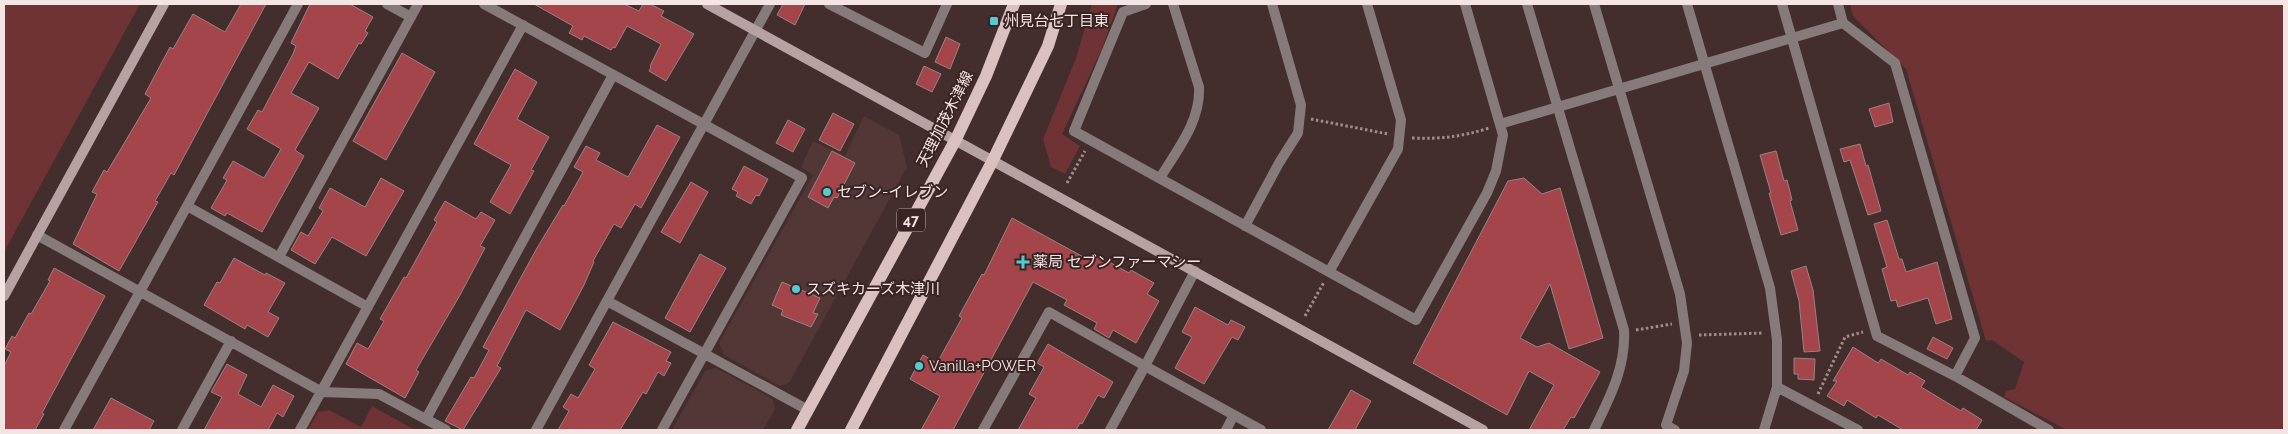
<svg xmlns="http://www.w3.org/2000/svg" width="2288" height="434" font-family="Raleway,'Noto Sans JP',sans-serif">
	<style>
		.built { fill: #533737 }
		.green { fill: #6f3235 }
		.building { fill: #a4454b; stroke: #9d8181 }
		.lines { fill: none; stroke-linecap: round; stroke-linejoin: round }
		.path { stroke: #9f8d8c; stroke-width: 3; stroke-dasharray: 2.5 2.5; stroke-linecap: butt }
		.street { stroke: #877a7a; stroke-width: 10 }
		.secondary { stroke: #b6a2a2; stroke-width: 10 }
		.primary { stroke: #dac1c0; stroke-width: 12 }
		.poi-dot { fill: #51ccd1; stroke: #392323; stroke-width: 2 }
		.labels { text-anchor: middle; stroke-width: 4; stroke-linejoin: round; paint-order: stroke }
		.shield { fill: #392323; stroke: #bcabaa; stroke-width: 1 }
		.shield-label { font-size: 14px; font-weight: bold; fill: #f4e5e4 }
		.poi-label { font-size: 15px; fill: #f4e5e4; stroke: #392323; text-anchor: start }
		.street-label { font-size: 15px; fill: #f4e5e4; stroke: #392323 }
	</style>
	<rect width="100%" height="100%" fill="#432d2d"/>
	<!-- built -->
	<path class="built" d="M864,116L899,135L907,167L789,383L780,386L724,355L719,343L813,175L801,167L813,141L845,156Z
		M716,368L773,399L775,409L763,430H672L705,371Z"/>
	<!-- green -->
	<path class="green" d="M4,4H140L4,252Z
		M1092,4H1118L1101,51L1062,134L1080,146L1065,174L1051,167L1043,139L1076,58Z
		M1850,4H2284V430H2067L2004,397L2006,391L2015,389L2024,362L1992,340L1986,341L1906,69L1853,16Z
		M372,406L415,430H308L318,412L329,410L361,427Z"/>
	<!-- building -->
	<path class="building" d="M241,4H266L174,175L171,173L155,201L158,202L119,271L73,244L97,194L92,192L104,170L107,172L119,152L151,98L145,94L170,47L173,49L193,14L225,32Z
		M310,4H350L373,17L365,31L368,33L361,44L359,43L338,79L309,62L291,93L319,108L295,150L304,156L262,232L227,213L225,216L211,208L227,180L223,178L233,161L264,178L281,149L247,129L258,110L262,112L293,54L296,46L291,43Z
		M534,4H624L639,11L643,4H650L664,11L661,16L694,34L666,81L649,71L651,67L650,66L661,44L627,26L615,48L613,47L611,50L584,36L582,40L569,33L573,26Z
		M783,4H805L795,25L777,15Z
		M946,37L960,44L950,69L935,62Z
		M402,53L435,72L386,160L353,141Z
		M924,66L941,74L932,92L916,84Z
		M515,69L537,82L517,119L549,137L531,170L534,171L510,214L490,202L511,165L474,144Z
		M1889,103L1893,122L1875,127L1869,109Z
		M833,113L854,124L840,151L819,140Z
		M788,120L805,129L793,152L776,143Z
		M657,125L680,137L641,208L635,204L621,228L614,224L593,261L594,262L584,285L560,330L526,310L497,366L501,368L463,430L445,421L471,377L474,378L489,350L483,347L537,248L563,205L564,206L583,172L574,167L586,146L600,153L596,160L628,177Z
		M1860,144L1866,166L1868,165L1881,211L1868,215L1850,160L1844,162L1840,149Z
		M832,151L855,163L837,198L834,197L828,208L808,197Z
		M1776,151L1784,181L1787,180L1792,200L1790,201L1798,230L1781,235L1769,193H1771L1760,155Z
		M744,166L768,179L759,196L756,195L751,204L736,196L738,192L732,189Z
		M381,178L404,191L366,256L332,237L315,264L291,250L301,232L308,236L323,211L319,208L330,188L365,207Z
		M1524,178L1542,194L1560,188L1603,338L1569,349L1550,284L1520,338L1537,347L1549,343L1600,372L1574,418L1571,417L1563,430H1529L1554,385L1529,371L1507,415L1413,363L1508,181Z
		M691,182L708,192L680,243L661,232Z
		M445,201L476,219L481,212L495,220L480,246L485,248L460,295L416,370L419,372L405,398L346,364L357,343L368,349L384,321L380,319L404,277L406,278L437,222L434,220Z
		M1012,218L1089,260L1093,253L1129,273L1131,270L1154,283L1147,294L1159,301L1136,343L1113,330L1109,338L1094,329L1097,323L1064,305L1067,300L1033,282L953,430H921L940,396L910,379L923,355L937,363L962,318L959,316L982,274L984,275Z
		M1887,220L1899,259H1902L1906,272L1937,262L1952,319L1936,324L1928,298L1898,307L1896,300L1891,301L1882,269L1887,267L1874,224Z
		M700,254L726,268L690,332L665,318Z
		M234,258L265,275L266,273L285,283L268,312L279,318L268,337L247,325L245,329L204,305L217,282L220,283Z
		M1806,266L1813,290L1820,351L1804,352L1799,301L1791,271Z
		M54,268L105,296L42,413L44,414L35,430H4V366L11,352L5,349L12,336L15,338L29,313L31,314L50,281L48,280Z
		M782,282L820,298L813,313L818,314L811,327L781,315L783,310L772,305Z
		M1195,307L1228,325L1231,320L1245,327L1238,340L1232,337L1204,384L1175,368L1192,337L1182,332Z
		M613,322L671,352L666,361L671,363L664,376L658,372L646,394L643,392L620,430H558L569,411L563,407L571,394L578,398L595,369L589,365Z
		M1933,337L1953,348L1947,359L1927,349Z
		M1048,344L1113,382L1104,398L1098,395L1082,424L1080,423L1076,430H1018L1036,398L1029,394L1044,367L1037,363Z
		M1853,347L1878,363L1881,359L1908,375L1910,372L1925,381L1921,387L1961,411L1963,408L1982,420L1976,430H1903L1878,415L1876,418L1847,400L1844,406L1827,396L1837,381H1833Z
		M1794,358L1815,359L1814,380L1798,379V374H1794Z
		M227,364L247,375L238,394L261,407L273,385L294,396L283,417L277,413L268,430H204L222,397L211,392Z
		M1351,390L1371,401L1355,430H1328Z
		M111,398L154,421L149,430H93Z"/>
	<g class="lines">
		<!-- path -->
		<path class="path" d="M1311,119L1388,134
			M1412,138C1441,139 1461,137 1489,128
			M1067,183L1085,151
			M1305,316L1324,282
			M1636,330L1672,324
			M1699,335L1763,333
			M1818,394L1845,337L1863,332"/>
		<!-- street -->
		<path class="street" d="M387,4L411,17
			M484,4L802,178L662,430
			M829,4L925,53L947,4
			M1146,4L1123,12L1074,131L1416,320L1487,193L1496,171L1503,135L1465,4
			M1527,4L1624,330C1626,367 1610,397 1594,430
			M1594,4L1680,294L1687,343L1684,371L1666,425L1675,430
			M1687,4L1770,288L1777,340V387L1764,430
			M1782,4L1877,336L1955,376L2049,430
			M1838,4L1843,23L1895,63L1975,338L1955,376
			M1500,124L1843,23
			M1160,178C1177,150 1201,121 1199,87L1173,4
			M187,206L368,307
			M1245,226L1279,163L1298,133L1301,105L1272,4
			M37,235L322,392L379,394L446,430
			M279,257L418,4
			M1329,272L1398,149L1401,120L1367,4
			M607,301L808,410
			M1777,387L1858,430
			M426,419L613,75
			M64,430L298,4
			M182,430L231,341
			M300,430L523,25
			M536,430L770,4
			M983,430L1049,312L1145,366L1195,271
			M1110,430L1145,366L1261,430
			M1226,430L1234,415"/>
		<!-- secondary -->
		<path class="secondary" d="M707,4L1483,430
			M4,296L164,4"/>
		<!-- primary -->
		<path class="primary" d="M797,430L956,139L986,76L1014,4
			M851,430L993,160L1048,46L1061,4"/>
	</g>
	<!-- markers -->
	<g class="poi-dot">
		<rect x="989" y="16" width="10" height="10" rx="2.5"/>
		<circle cx="827" cy="192" r="5"/>
		<path d="M1020.5 254.5h5v5h5v5h-5v5h-5v-5h-5v-5h5z"/>
		<circle cx="796" cy="289" r="5"/>
		<circle cx="919" cy="366" r="5"/>
	</g>
	<g class="labels">
		<!-- shield labels -->
		<rect class="shield" x="897" y="208.5" width="28" height="23" rx="4"/>
		<g class="shield-label">
			<text x="911" y="225">47</text>
		</g>
		<!-- poi labels -->
		<g class="poi-label">
			<text x="1004" y="26">州見台七丁目東</text>
			<text x="837" y="197">セブン-イレブン</text>
			<text x="1033" y="267">薬局 セブンファーマシー</text>
			<text x="806" y="294">スズキカーズ木津川</text>
			<text x="929" y="371">Vanilla+POWER</text>
		</g>
		<!-- street labels -->
		<g class="street-label">
			<text transform="translate(945 119) rotate(-63)" y="5">天理加茂木津線</text>
		</g>
	</g>
	<!-- border -->
	<rect width="2288" height="434" fill="none" stroke="#f4e5e4" stroke-width="10"/>
</svg>
